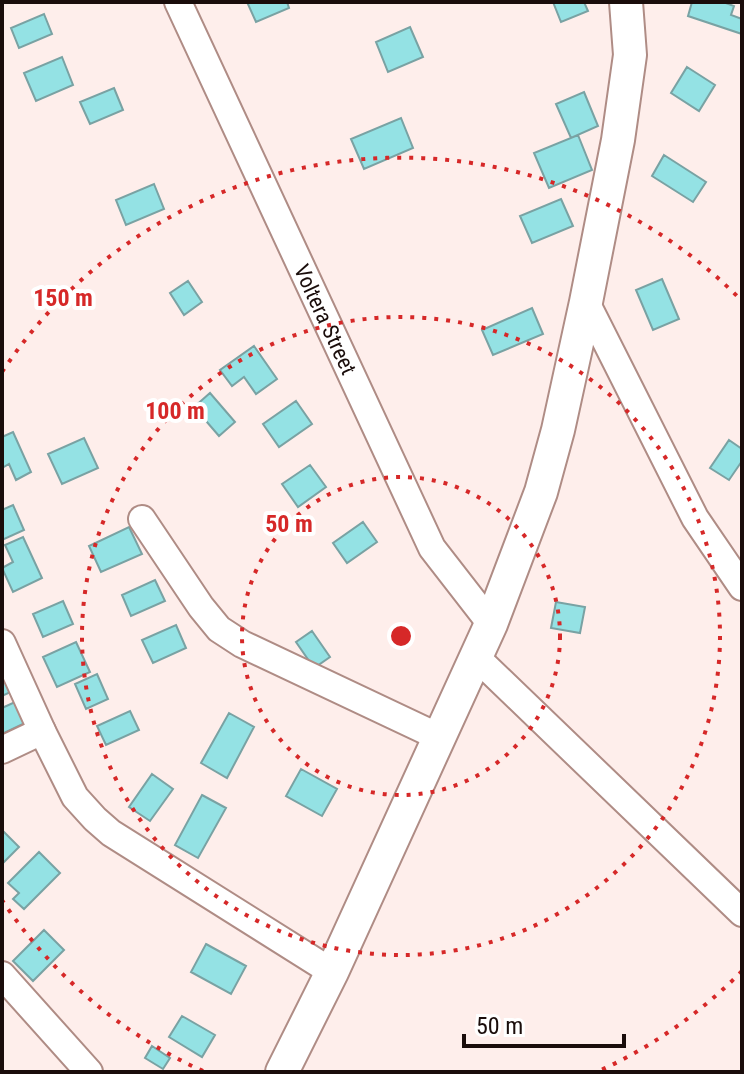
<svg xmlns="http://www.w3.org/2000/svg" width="744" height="1074" font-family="'Roboto Condensed',sans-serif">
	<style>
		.building { fill: #94e2e4; stroke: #79a2a3; stroke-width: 2 }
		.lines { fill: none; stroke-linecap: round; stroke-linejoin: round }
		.minor-casing { stroke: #af8c85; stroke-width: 30 }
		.major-casing { stroke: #af8c85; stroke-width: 36 }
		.minor { stroke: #fff; stroke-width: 26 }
		.major { stroke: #fff; stroke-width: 32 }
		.ring { fill: none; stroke: #d62828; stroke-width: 4; stroke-dasharray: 4 8 }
		.labels { text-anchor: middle; stroke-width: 8; stroke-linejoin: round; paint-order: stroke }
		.street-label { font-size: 22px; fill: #1a0d0b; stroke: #fff }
		.centre { fill: #d62828; stroke: #fff; stroke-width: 4 }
		.ring-label { font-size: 24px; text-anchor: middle; font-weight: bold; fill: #d62828; stroke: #fff; stroke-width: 8; stroke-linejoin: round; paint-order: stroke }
	</style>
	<rect width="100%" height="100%" fill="#feeeeb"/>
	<!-- building -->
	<path class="building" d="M247,2H287L289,8L256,22Z
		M553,2H584L588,11L561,22Z
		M692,2H723L734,6L731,15L742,19V34L688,16Z
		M44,14L52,34L19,48L11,28Z
		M410,27L423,57L388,72L376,42Z
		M62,57L73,85L36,101L24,73Z
		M687,67L715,85L699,111L671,93Z
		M114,88L123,110L90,124L80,102Z
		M584,92L598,126L571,138L556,104Z
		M401,118L413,148L364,169L351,139Z
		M578,135L592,170L549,188L534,153Z
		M664,155L706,182L693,202L652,176Z
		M154,184L164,209L126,225L116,200Z
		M561,199L573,226L532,243L520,216Z
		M662,279L679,319L653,330L636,290Z
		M188,281L202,302L184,315L170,293Z
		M532,308L543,334L493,355L482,330Z
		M254,346L277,379L256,394L244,377L232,386L220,370Z
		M210,393L235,422L219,436L194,407Z
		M296,401L312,424L279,447L263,424Z
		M13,432L31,472L16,480L9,464L2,468V437Z
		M84,438L98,468L62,484L48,454Z
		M729,440L742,449V461L729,480L710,468Z
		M310,465L326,487L298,507L282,484Z
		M13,505L24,530L2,540V510Z
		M363,522L377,542L347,563L333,543Z
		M129,527L142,554L101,572L89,546Z
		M23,537L42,578L13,592L2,568L13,562L5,545Z
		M155,580L165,601L131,616L122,595Z
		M63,601L73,624L43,637L33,614Z
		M556,602L585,607L580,633L551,628Z
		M176,625L186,648L153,663L142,640Z
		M312,631L330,657L314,668L296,642Z
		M76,642L90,672L57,687L43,657Z
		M10,674L17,689L2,696V678Z
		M97,674L108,699L86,709L75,684Z
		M15,702L25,723L2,734V708Z
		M130,711L139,730L106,745L97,726Z
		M229,713L254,727L227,778L201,763Z
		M301,769L337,789L322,816L286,796Z
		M152,774L173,789L150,821L129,807Z
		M202,795L226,808L198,858L175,845Z
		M2,830L19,847L2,864Z
		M39,852L60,873L24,909L13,899L19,893L8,883Z
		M44,930L64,950L33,981L13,961Z
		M206,944L246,966L231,994L191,972Z
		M182,1016L215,1035L202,1057L169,1037Z
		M152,1046L170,1058L163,1069L145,1058Z"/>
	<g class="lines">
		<!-- minor casing -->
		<g class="minor-casing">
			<g id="minor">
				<path id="s1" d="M178,2L432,548L491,624"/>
				<path d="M586,302L695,518L742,587"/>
				<path d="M142,519L201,607L219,629L242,644L439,737"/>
				<path d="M2,643L42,731L75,797L95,819L111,833L332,972"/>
				<path d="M476,657L742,913"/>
				<path d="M2,750L42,731"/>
				<path d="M2,975L89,1072"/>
			</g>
		</g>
		<!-- major casing -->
		<g class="major-casing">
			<path id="major" d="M282,1072L332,972L491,624L541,492L558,430L586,302L618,140L630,55L626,2"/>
		</g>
		<!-- minor -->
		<use href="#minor" class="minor"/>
		<!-- major -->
		<use href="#major" class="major"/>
	</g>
	<!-- distance rings -->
	<g class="ring">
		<circle cx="401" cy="636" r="159"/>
		<circle cx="401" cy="636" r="319"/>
		<path d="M742 971A478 478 0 0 1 599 1071M203 1071A478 478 0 0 1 2 900M2 372A478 478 0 0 1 742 301"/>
	</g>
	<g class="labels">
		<!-- street labels -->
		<g class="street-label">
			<text dy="8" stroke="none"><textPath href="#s1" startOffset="350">Voltera Street</textPath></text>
		</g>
	</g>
	<circle cx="401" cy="636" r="12" class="centre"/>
	<g class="ring-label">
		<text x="63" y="306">150 m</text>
		<text x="175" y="419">100 m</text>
		<text x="289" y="532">50 m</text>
	</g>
	<!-- border -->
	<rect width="744" height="1074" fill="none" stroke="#1a0d0b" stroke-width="8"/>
	<!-- scale -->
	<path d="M464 1034v12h160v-12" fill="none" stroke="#1a0d0b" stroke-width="4"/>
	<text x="476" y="1034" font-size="24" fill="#1a0d0b" stroke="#ffffff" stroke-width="6" paint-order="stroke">50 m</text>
</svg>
